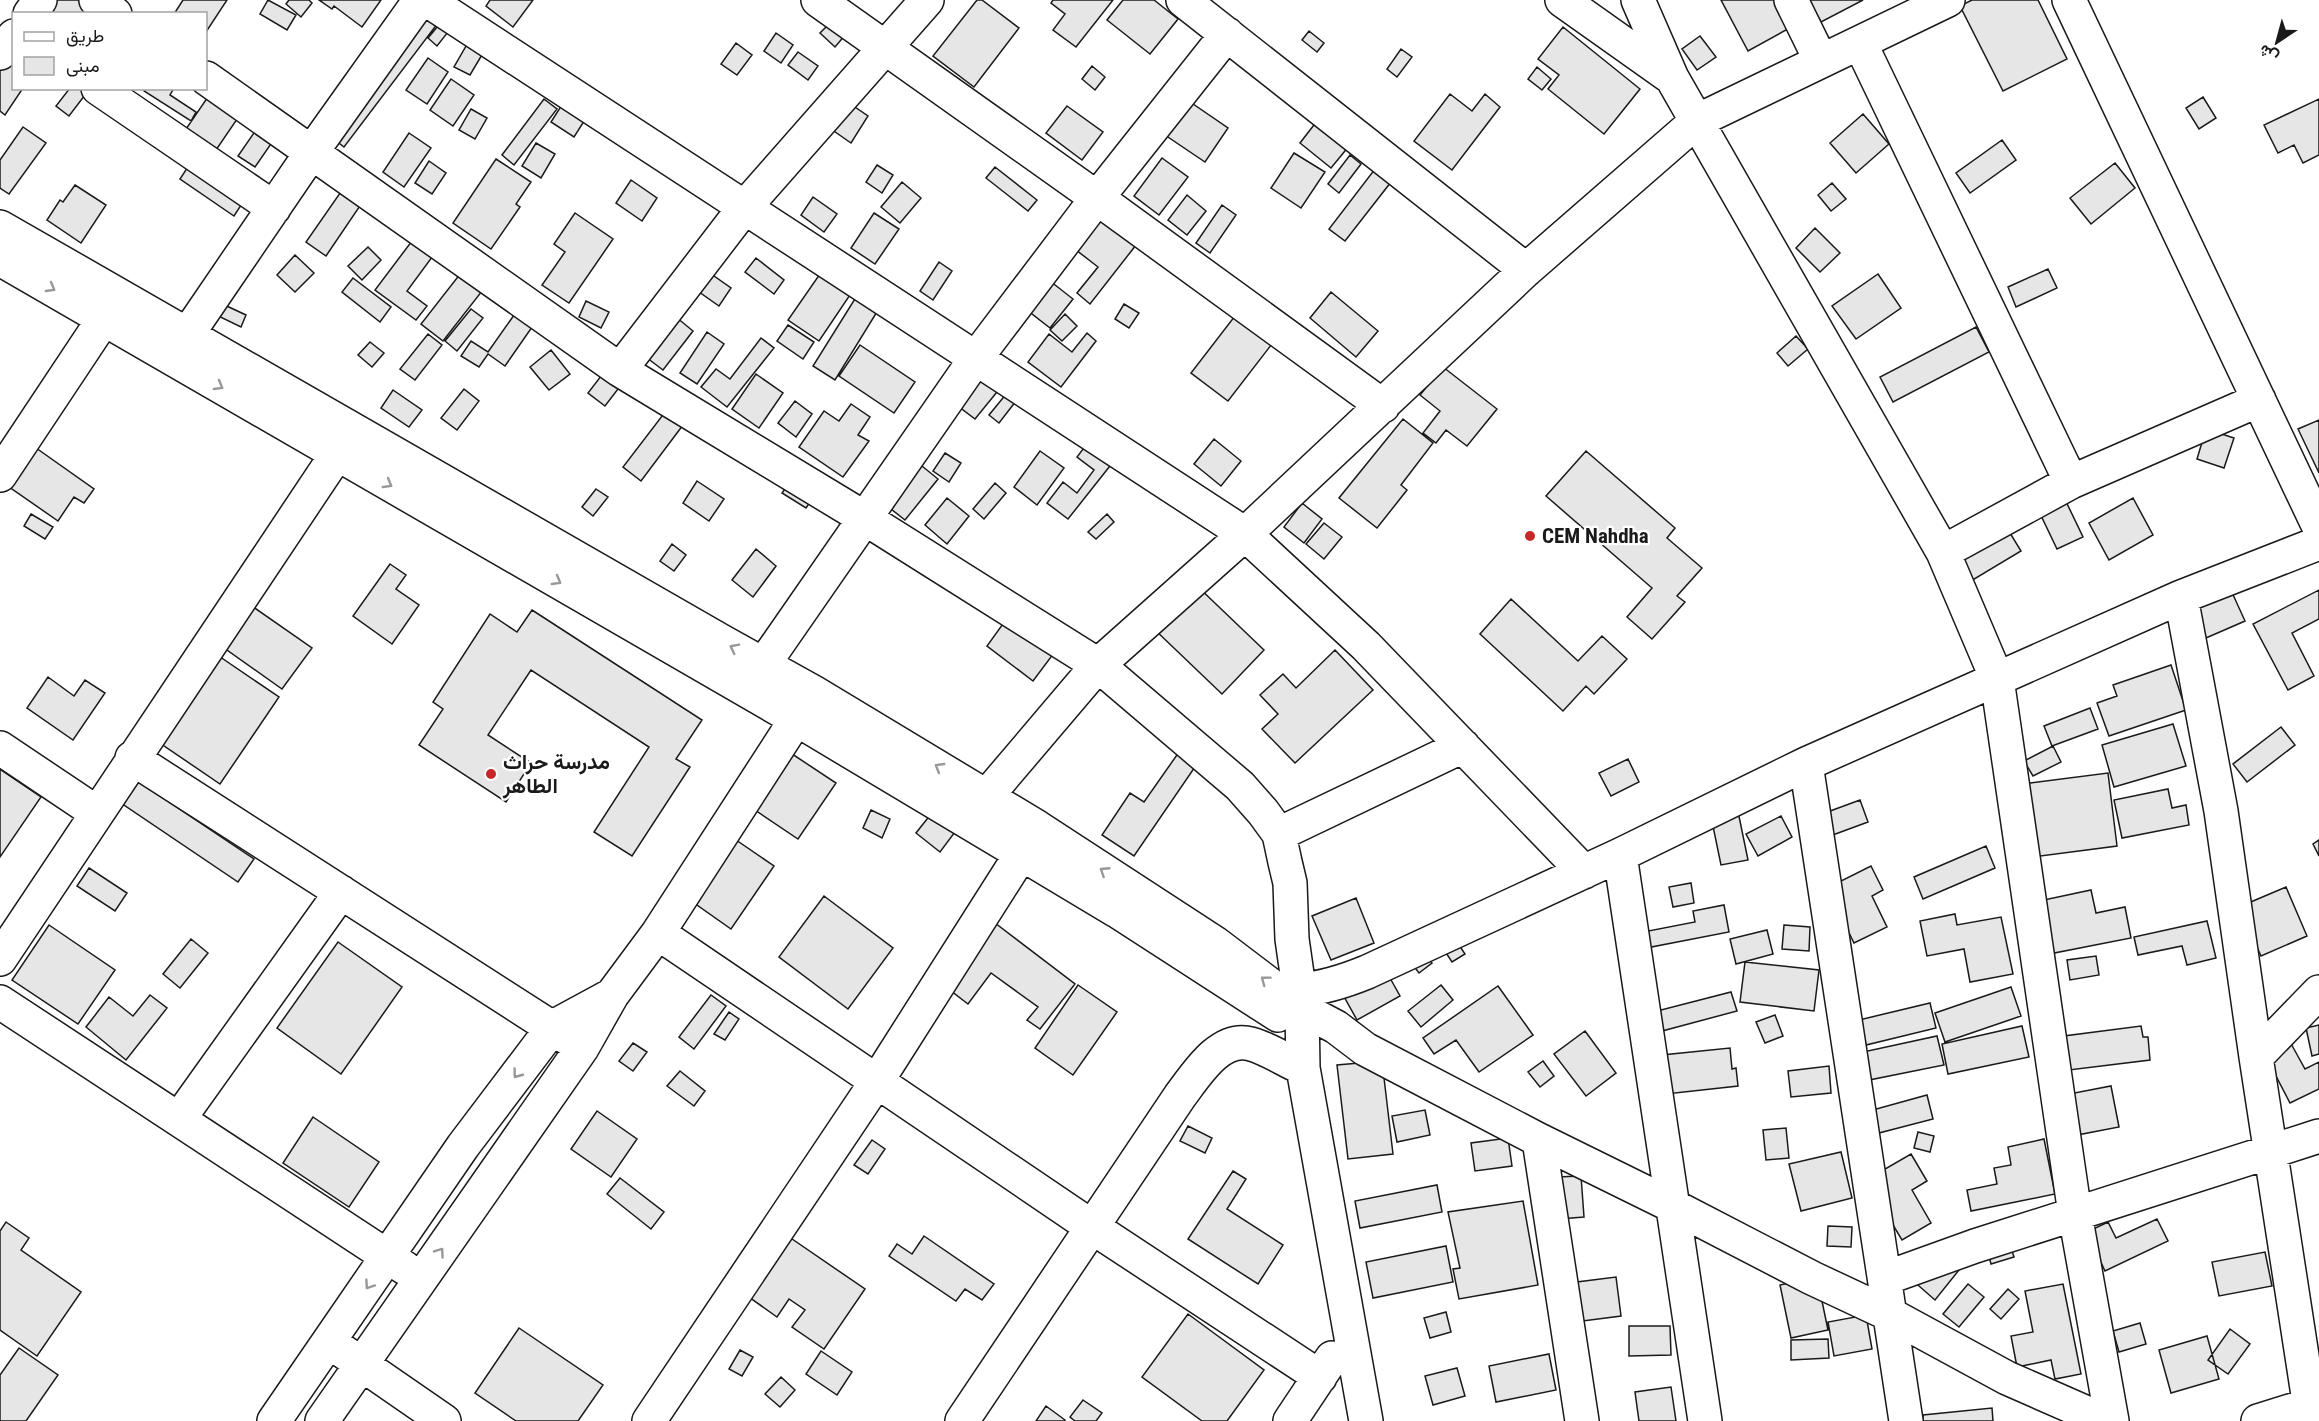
<svg xmlns="http://www.w3.org/2000/svg" width="2319" height="1421" font-family="'Roboto Condensed',Vazirmatn,sans-serif">
	<style>
		.building { fill: #e6e6e6; stroke: #1a1a1a; stroke-width: 1.5 }
		.lines { fill: none; stroke-linecap: round; stroke-linejoin: round }
		.minor-casing { stroke: #1a1a1a; stroke-width: 36 }
		.minor { stroke: #fff; stroke-width: 33 }
		.oneway { stroke: #989898 }
		.poi-dot { fill: #c62828; stroke: #fff; stroke-width: 2 }
		.labels { text-anchor: middle; stroke-width: 4.5; stroke-linejoin: round; paint-order: stroke }
		.poi-label { font-size: 21px; font-weight: bold; fill: #1a1a1a; stroke: #fff; text-anchor: start }
	</style>
	<rect width="100%" height="100%" fill="#fff"/>
	<!-- building -->
	<path class="building" d="M25,0H89L104,14H24Z
		M183,0H227L206,32V14H174Z
		M268,0L296,15L287,30L260,14Z
		M289,0H309L312,3L301,17L286,4Z
		M319,0H381L362,27L334,6L332,9Z
		M490,0H533L513,27L486,6Z
		M977,0H982L1019,28L974,87L933,56Z
		M1053,0H1113L1076,47L1053,30L1065,14L1051,3Z
		M1123,0H1154L1178,19L1150,54L1107,20Z
		M1721,0H1781L1795,25L1748,51Z
		M1808,0H1863L1821,22Z
		M1972,0H2038L2067,59L2003,91L1960,6Z
		M418,2L441,19L344,147L322,130Z
		M443,20L452,27L437,46L428,38Z
		M832,21L846,34L835,47L820,33Z
		M1563,27L1640,89L1604,134L1548,89L1559,75L1538,59Z
		M1309,31L1324,43L1317,52L1302,40Z
		M776,33L793,45L781,63L764,51Z
		M473,34L489,43L470,75L454,67Z
		M1700,36L1716,57L1697,70L1682,49Z
		M0,39L14,47V88H23L5,115L0,111Z
		M736,43L752,55L737,75L721,64Z
		M1401,49L1412,57L1397,77L1387,69Z
		M798,52L818,66L808,80L788,65Z
		M428,58L448,72L427,104L406,90Z
		M1092,66L1105,77L1095,90L1082,79Z
		M1537,67L1551,79L1542,90L1528,79Z
		M451,79L474,95L453,126L430,110Z
		M70,88H86L88,91L69,116L56,106Z
		M145,88H174L170,95L196,112L191,121L144,91Z
		M214,88L244,109L216,150L186,129Z
		M1177,93L1228,128L1205,162L1162,133Z
		M1450,94L1472,111L1485,94L1500,107L1452,170L1414,141Z
		M2203,97L2216,118L2199,129L2186,108Z
		M544,99L557,109L514,165L502,155Z
		M2319,99V155L2303,163L2294,145L2278,153L2264,125Z
		M565,100L588,115L574,137L551,122Z
		M849,103L868,116L851,143L811,115Z
		M1067,106L1103,132L1082,160L1046,133Z
		M471,109L487,118L475,139L459,130Z
		M1863,114L1889,144L1856,173L1830,143Z
		M1317,121L1349,146L1331,168L1300,143Z
		M23,127L46,143L9,194L0,188V160Z
		M256,130L273,141L255,167L238,156Z
		M409,133L431,148L404,187L383,172Z
		M2002,140L2016,160L1970,193L1956,173Z
		M536,143L555,154L541,178L522,166Z
		M1294,153L1325,172L1301,208L1271,188Z
		M1350,155L1361,164L1339,193L1328,184Z
		M1162,158L1188,177L1159,215L1134,196Z
		M193,159L247,196L234,216L180,179Z
		M496,159L531,182L516,204L520,207L491,249L453,223Z
		M429,161L446,173L432,194L415,183Z
		M2115,163L2135,188L2091,224L2070,198Z
		M877,165L893,175L882,193L866,182Z
		M995,167L1037,200L1028,211L986,178Z
		M1375,169L1391,182L1345,241L1329,229Z
		M631,180L657,198L642,221L616,203Z
		M902,182L921,198L900,223L881,207Z
		M347,183L366,197L326,256L306,242Z
		M1832,183L1846,199L1831,211L1818,195Z
		M75,185L106,205L81,243L47,220L60,200L63,202Z
		M1187,195L1206,211L1187,235L1168,220Z
		M813,197L837,214L824,232L801,215Z
		M1084,203L1136,245L1090,304L1077,293L1098,267L1058,236Z
		M1222,205L1236,215L1210,253L1196,243Z
		M575,213L613,239L569,303L542,285L565,252L554,244Z
		M874,213L899,229L875,264L851,248Z
		M1815,228L1840,253L1820,272L1796,248Z
		M418,233L438,249L407,291L427,306L416,320L375,290Z
		M368,247L381,260L362,280L348,266Z
		M295,255L314,273L295,292L277,275Z
		M687,257L731,288L719,306L675,275Z
		M756,258L784,280L774,294L745,272Z
		M939,262L952,271L933,300L920,291Z
		M464,269L486,286L443,341L421,324Z
		M2048,269L2057,288L2016,307L2008,287Z
		M1036,270L1073,299L1050,328L1014,300Z
		M822,271L852,292L819,341L788,320Z
		M1878,274L1901,308L1856,339L1832,306Z
		M353,278L391,307L380,322L342,292Z
		M1331,292L1378,331L1356,357L1310,318Z
		M858,294L880,307L835,380L813,366Z
		M216,301L246,315L241,327L210,312Z
		M586,301L609,312L601,328L579,317Z
		M1124,304L1139,313L1129,328L1115,319Z
		M519,308L537,320L505,366L488,354L479,367L461,356L471,341L488,352Z
		M471,309L483,318L457,351L445,341Z
		M1238,312L1275,340L1228,401L1191,373Z
		M1065,314L1077,326L1062,341L1050,330Z
		M676,317L693,331L663,370L626,342Z
		M788,325L814,342L803,359L777,341Z
		M1976,327L1989,352L1893,402L1880,377Z
		M707,332L724,344L697,384L680,373Z
		M1087,333L1096,341L1061,387L1028,362L1049,334L1072,352Z
		M428,334L442,345L415,380L400,369Z
		M1796,336L1808,349L1788,366L1777,353Z
		M761,338L774,348L727,407L701,387L716,369L730,379Z
		M370,342L384,353L372,367L358,355Z
		M860,345L915,382L894,413L839,376Z
		M551,350L570,374L549,390L530,367Z
		M611,363L628,376L605,406L588,393Z
		M1443,367L1497,409L1467,446L1446,430L1436,443L1423,433L1440,411L1420,395Z
		M984,373L1001,387L975,419L958,406Z
		M756,374L783,393L759,428L732,409Z
		M464,389L479,401L457,430L441,418Z
		M393,390L422,410L409,427L381,408Z
		M1007,393L1016,401L999,423L989,415Z
		M795,401L812,414L796,437L778,423Z
		M672,403L689,417L641,481L623,467Z
		M851,404L870,417L858,435L869,441L843,477L799,447L824,411L839,421Z
		M1403,419L1433,443L1401,485L1407,490L1377,528L1339,498Z
		M2319,420V473L2298,429Z
		M2206,429L2234,438L2224,468L2197,459Z
		M1092,437L1117,457L1068,519L1047,503L1063,482L1077,493L1094,470L1077,457Z
		M1214,439L1241,461L1221,486L1194,464Z
		M29,443L94,489L84,503L74,497L58,521L2,482Z
		M1040,451L1064,468L1037,505L1014,487Z
		M1586,451L1675,528L1667,538L1702,568L1677,596L1685,602L1652,639L1627,617L1652,588L1546,496Z
		M945,453L961,463L949,482L933,471Z
		M917,462L938,479L905,520L868,491Z
		M792,479L815,495L806,508L782,493Z
		M697,481L724,499L709,521L683,503Z
		M995,483L1006,493L984,519L973,509Z
		M596,489L608,497L593,516L582,507Z
		M2060,489L2083,537L2057,549L2034,501Z
		M947,498L969,516L947,544L925,525Z
		M2133,498L2153,535L2109,560L2089,523Z
		M1302,503L1322,519L1304,543L1284,527Z
		M1996,510L2021,551L1971,581L1946,540Z
		M31,514L53,527L45,539L24,526Z
		M1107,514L1114,522L1096,539L1088,532Z
		M1324,523L1342,537L1324,559L1306,544Z
		M672,544L686,555L674,571L660,561Z
		M756,549L776,566L753,597L732,580Z
		M390,564L406,575L396,589L419,605L392,644L353,616Z
		M2220,566L2245,621L2206,638L2182,582Z
		M1195,584L1264,650L1222,694L1153,628Z
		M2319,590V619L2292,633L2314,676L2288,690L2253,624Z
		M239,597L312,648L282,689L210,638Z
		M1511,599L1578,661L1602,636L1627,659L1594,694L1586,686L1563,711L1480,634Z
		M532,610L702,720L676,759L690,767L632,856L594,832L649,747L531,670L488,735L531,763L506,802L419,745L443,709L433,702L490,614L517,632Z
		M1010,614L1057,649L1033,681L987,646Z
		M207,648L279,697L220,784L148,735Z
		M1335,650L1373,690L1295,763L1262,729L1278,714L1260,695L1283,674L1296,688Z
		M2171,665L2186,710L2109,736L2097,703L2117,696L2113,685Z
		M48,677L74,696L85,680L105,693L73,740L27,708Z
		M2090,708L2098,729L2052,746L2044,726Z
		M2173,724L2186,766L2114,787L2102,745Z
		M2281,727L2295,745L2247,782L2233,764Z
		M774,742L836,783L798,839L737,798Z
		M2053,746L2061,762L2033,776L2024,761Z
		M1179,752L1197,764L1134,856L1102,835L1130,793L1144,802Z
		M1628,759L1639,782L1611,796L1599,773Z
		M1,770L41,797L0,857V771Z
		M2108,773L2117,846L2033,857L2023,784Z
		M136,780L254,859L238,882L121,803Z
		M2168,789L2172,808L2186,805L2189,825L2122,838L2114,800Z
		M1735,797L1748,860L1721,865L1708,802Z
		M1860,800L1868,822L1830,836L1822,814Z
		M871,810L890,819L882,838L863,828Z
		M931,814L955,832L940,852L916,833Z
		M1781,816L1792,837L1758,856L1746,834Z
		M723,831L774,866L731,929L680,893Z
		M2319,840V856L2313,844Z
		M1986,846L1995,868L1923,899L1914,877Z
		M1871,866L1883,890L1872,896L1887,927L1854,943L1827,888Z
		M89,868L127,893L115,911L77,886Z
		M1691,883L1694,903L1673,907L1669,887Z
		M2286,887L2307,936L2261,956L2239,907Z
		M2091,890L2096,913L2125,907L2131,938L2049,954L2039,901Z
		M824,896L893,948L848,1009L779,957Z
		M1356,898L1374,943L1331,960L1312,916Z
		M1724,905L1729,932L1646,948L1643,932L1695,922L1693,911Z
		M1955,914L1957,925L2001,917L2013,974L1970,982L1964,949L1927,956L1920,921Z
		M2207,921L2216,958L2187,965L2182,946L2138,955L2134,937Z
		M995,923L1075,984L1040,1029L1027,1020L1038,1007L991,973L968,1004L946,987Z
		M49,925L115,970L78,1024L12,980Z
		M1784,925L1810,927L1809,951L1782,949Z
		M1767,930L1773,954L1736,964L1730,939Z
		M1450,931L1465,954L1452,962L1437,939Z
		M191,939L208,953L180,988L163,974Z
		M338,942L402,987L341,1074L277,1028Z
		M1420,947L1432,963L1419,973L1406,956Z
		M2096,956L2099,975L2070,980L2067,960Z
		M1745,962L1819,970L1814,1011L1740,1002Z
		M1385,969L1400,996L1357,1020L1342,993Z
		M1078,985L1117,1012L1073,1075L1035,1048Z
		M1441,985L1453,1000L1421,1027L1408,1011Z
		M1498,986L1533,1035L1479,1072L1456,1040L1434,1054L1423,1038Z
		M2011,987L2021,1016L1945,1042L1935,1013Z
		M1731,992L1737,1011L1662,1031L1657,1011Z
		M150,995L167,1008L126,1060L86,1027L109,997L133,1016Z
		M711,995L726,1006L694,1049L679,1037Z
		M1930,1003L1936,1028L1866,1045L1859,1020Z
		M729,1012L739,1019L725,1040L714,1034Z
		M1775,1015L1783,1036L1765,1043L1756,1022Z
		M2319,1025V1054L2312,1056L2306,1028Z
		M2022,1026L2029,1057L1948,1074L1942,1044Z
		M2141,1026L2143,1037H2148L2150,1060L2069,1070L2064,1036Z
		M1585,1031L1616,1073L1586,1096L1554,1054Z
		M1937,1036L1944,1065L1869,1080L1863,1052Z
		M2289,1040L2305,1069L2319,1062V1089L2290,1103L2264,1053Z
		M633,1043L647,1052L633,1071L619,1061Z
		M1730,1048L1732,1069L1736,1068L1738,1086L1666,1094L1662,1055Z
		M1382,1061L1393,1154L1348,1159L1337,1065Z
		M1543,1061L1554,1076L1540,1087L1528,1072Z
		M1829,1066L1831,1093L1791,1097L1788,1071Z
		M680,1071L705,1091L694,1106L667,1086Z
		M2111,1086L2119,1127L2077,1135L2069,1094Z
		M1927,1095L1933,1119L1875,1134L1869,1111Z
		M1425,1110L1430,1135L1397,1142L1392,1116Z
		M597,1111L637,1139L611,1177L571,1149Z
		M313,1117L379,1162L349,1207L283,1163Z
		M1188,1126L1212,1138L1205,1153L1180,1141Z
		M1786,1128L1789,1158L1766,1160L1763,1130Z
		M1918,1132L1934,1136L1930,1152L1914,1148Z
		M1508,1138L1512,1166L1475,1171L1471,1143Z
		M2044,1139L2055,1194L1971,1211L1967,1190L1997,1184L1994,1168L2011,1165L2008,1147Z
		M872,1140L885,1149L868,1174L854,1165Z
		M1841,1152L1852,1198L1801,1211L1789,1164Z
		M1911,1154L1927,1181L1912,1190L1931,1223L1902,1240L1866,1180Z
		M1233,1171L1246,1179L1227,1209L1283,1245L1258,1284L1188,1239Z
		M1581,1176L1584,1217L1559,1219L1556,1177Z
		M620,1178L664,1212L651,1229L607,1194Z
		M1437,1185L1442,1212L1360,1228L1355,1201Z
		M1523,1201L1538,1285L1459,1299L1453,1269L1460,1268L1448,1212Z
		M2157,1219L2168,1241L2105,1271L2087,1232L2108,1222L2116,1238Z
		M6,1222L29,1238L21,1250L81,1292L37,1356L0,1330V1231Z
		M1828,1226L1852,1227L1851,1247L1827,1246Z
		M779,1230L865,1289L824,1349L792,1327L805,1310L789,1299L777,1317L739,1290Z
		M924,1236L994,1284L982,1300L965,1289L956,1301L889,1256L897,1244L912,1254Z
		M2008,1238L2014,1257L1991,1264L1986,1244Z
		M1446,1246L1453,1282L1373,1298L1366,1262Z
		M1935,1251L1959,1270L1935,1300L1911,1279Z
		M2265,1252L2272,1286L2219,1296L2212,1262Z
		M1616,1277L1621,1316L1575,1322L1569,1283Z
		M1817,1277L1828,1330L1791,1338L1780,1285Z
		M1968,1284L1984,1297L1959,1327L1943,1314Z
		M2063,1284L2081,1374L2055,1379L2051,1360L2017,1367L2011,1336L2033,1332L2025,1291Z
		M2008,1289L2019,1299L2001,1319L1990,1309Z
		M1446,1312L1451,1332L1430,1338L1424,1318Z
		M1188,1314L1264,1370L1227,1421H1202L1142,1377Z
		M1866,1315L1872,1349L1834,1356L1828,1322Z
		M2140,1323L2146,1344L2119,1352L2113,1331Z
		M1629,1326H1670L1671,1355L1629,1356Z
		M519,1328L603,1385L578,1421H516L475,1393Z
		M2230,1329L2250,1344L2228,1374L2208,1360Z
		M2207,1336L2219,1379L2171,1393L2159,1350Z
		M1828,1339L1829,1358L1791,1360V1340Z
		M19,1348L58,1375L26,1421H0V1375Z
		M740,1350L753,1357L742,1376L729,1369Z
		M821,1351L852,1372L837,1395L806,1374Z
		M1549,1354L1556,1390L1496,1402L1489,1366Z
		M1457,1368L1465,1396L1433,1405L1425,1376Z
		M781,1377L795,1390L780,1407L765,1394Z
		M1671,1387L1676,1421H1639L1635,1392Z
		M1083,1400L1102,1413L1096,1421H1075L1070,1417Z
		M1046,1406L1065,1420L1064,1421H1036Z
		M1992,1408L1993,1421H1923V1415Z"/>
	<g class="lines">
		<!-- minor casing -->
		<g class="minor-casing">
			<path id="minor" d="M96,0L115,14
				M427,0L1245,534L1366,646L1584,872
				M818,0L1097,198L1383,406
				M1183,0L1526,270
				M1562,0L1672,78
				M1638,0L1672,78L1943,552L1997,679L2075,1214L2112,1421
				M1791,0L1821,61
				M2069,0L2319,527
				M30,14L40,0
				M1860,43L2071,482
				M0,53L14,36
				M206,78L620,370L866,519L1098,665L1240,786L1263,812L1279,834L1285,862L1290,883L1292,939L1302,1009L1303,1068L1366,1421
				M98,88L274,208
				M0,227L723,642L813,692L1037,827L1215,943L1302,1009L1336,1027L1365,1049L1539,1140L1675,1207L1812,1278L1891,1315L2007,1378L2105,1421
				M0,259L796,719L1117,911L1278,1015
				M187,335L311,153L420,0
				M620,370L744,208L927,0
				M0,475L117,299
				M1943,552L2071,482L2259,400
				M2181,597L2221,811L2256,1057L2312,1421
				M752,681L976,358L1097,198L1227,34
				M0,748L97,813
				M132,758L571,1040
				M1806,764L1906,1421
				M974,811L1098,665L1245,534L1526,270L1697,121L1948,0
				M1279,834L1463,746
				M1620,855L1705,1421
				M658,933L1092,1227L1320,1377
				M0,959L349,436
				M1300,990C1324,988 1345,981 1367,972L1620,855L1806,764L2181,597L2319,543
				M0,1002L405,1268
				M2256,1057L2319,992
				M179,1119L341,892
				M1539,1140L1582,1421
				M1886,1278L1975,1246L2319,1136
				M344,1352L444,1421
				M274,1421L463,1146L553,1027L612,995
				M322,1421L582,1048L612,995L658,933L808,701
				M649,1421L877,1081L1032,837
				M962,1421L1180,1096C1196,1075 1220,1035 1251,1044C1269,1049 1286,1061 1303,1068
				M1290,1421L1332,1358
				M2258,1421L2319,1402"/>
		</g>
		<!-- minor -->
		<use href="#minor" class="minor"/>
	</g>
	<!-- one-way arrows -->
	<defs><path id="oneway-chevron" d="M-2-3.5L2.5 0L-2 3.5" fill="none" stroke-width="1.6" stroke-linecap="round" stroke-linejoin="round" transform="scale(1.5)"/></defs>
	<g class="oneway">
		<use href="#oneway-chevron" transform="translate(51 288) rotate(30)"/>
		<use href="#oneway-chevron" transform="translate(219 386) rotate(30)"/>
		<use href="#oneway-chevron" transform="translate(388 484) rotate(30)"/>
		<use href="#oneway-chevron" transform="translate(557 581) rotate(30)"/>
		<use href="#oneway-chevron" transform="translate(734 648) rotate(-153)"/>
		<use href="#oneway-chevron" transform="translate(939 767) rotate(-149)"/>
		<use href="#oneway-chevron" transform="translate(1104 871) rotate(-147)"/>
		<use href="#oneway-chevron" transform="translate(1265 980) rotate(-143)"/>
		<use href="#oneway-chevron" transform="translate(517 1074) rotate(127)"/>
		<use href="#oneway-chevron" transform="translate(440 1252) rotate(-55)"/>
		<use href="#oneway-chevron" transform="translate(369 1285) rotate(124)"/>
	</g>
	<!-- markers -->
	<g class="poi-dot">
		<circle cx="1530" cy="536" r="6"/>
		<circle cx="491" cy="774" r="6"/>
	</g>
	<g class="labels">
		<!-- poi labels -->
		<g class="poi-label">
			<text x="1542" y="543">CEM Nahdha</text>
			<text x="503" y="769">مدرسة حراث<tspan x="503" dy="24">الطاهر</tspan></text>
		</g>
	</g>
	<!-- legend -->
	<rect x="12" y="12" width="195" height="78" fill="#ffffff" stroke="#a3a3a3" stroke-width="1.5"/>
	<rect x="24" y="32" width="30" height="9" fill="#ffffff" stroke="#a3a3a3" stroke-width="1.5"/>
	<text x="66" y="42" font-size="18" fill="#1a1a1a">طريق</text>
	<rect x="24" y="57" width="30" height="18" fill="#e6e6e6" stroke="#a3a3a3" stroke-width="1.5"/>
	<text x="66" y="72" font-size="18" fill="#1a1a1a">مبنى</text>
	<!-- north arrow -->
	<g transform="translate(2277 42) rotate(216)" stroke="#ffffff" stroke-width="4.5" paint-order="stroke">
	<path d="M0-4.5L10 22L0 15L-10 22Z" fill="#1a1a1a"/>
	<text y="-9" font-size="16" font-weight="bold" text-anchor="middle" fill="#1a1a1a">ش</text>
	</g>
</svg>
